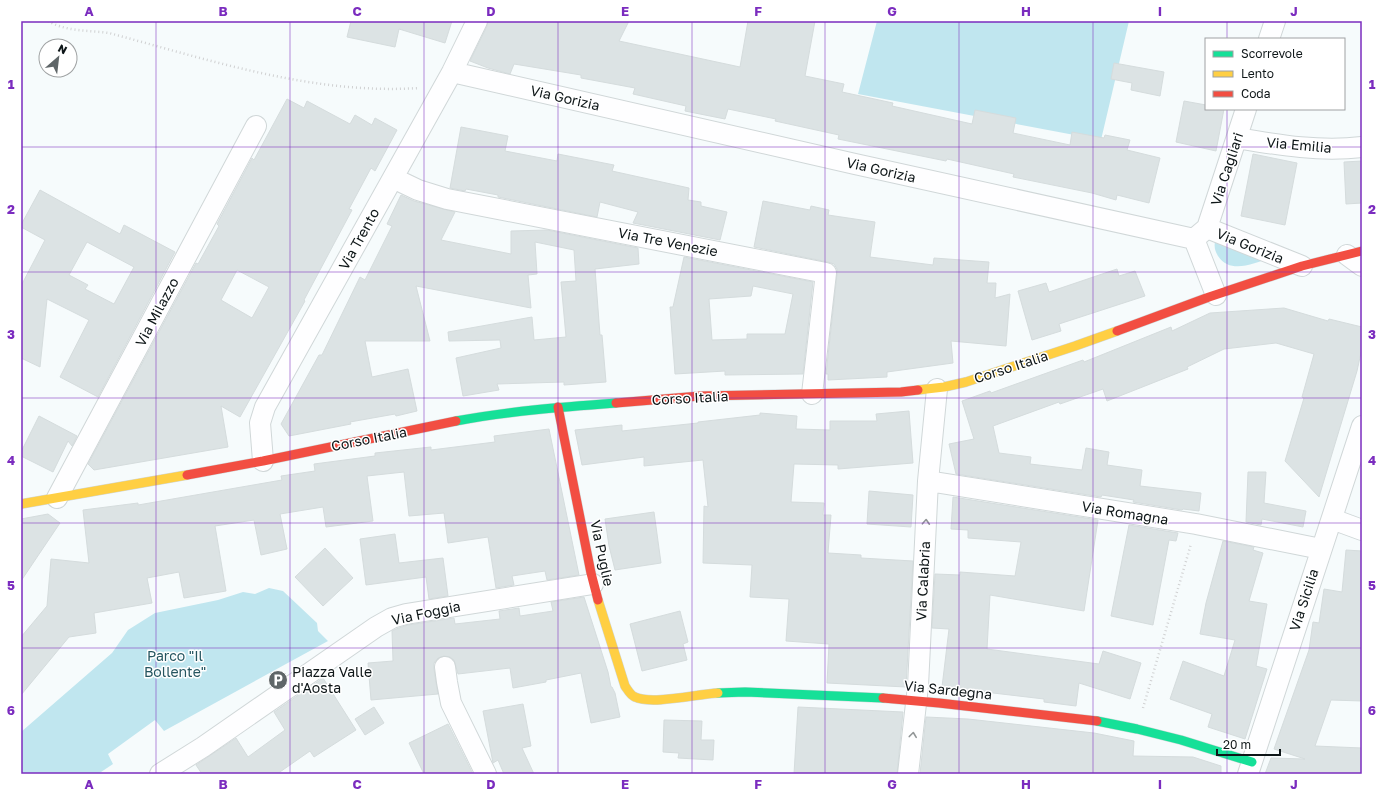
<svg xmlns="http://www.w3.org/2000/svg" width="1383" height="795" font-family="'Golos Text',sans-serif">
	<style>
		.green { fill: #c0e6ef }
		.building { fill: #dce3e4; stroke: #d5dcdd; fill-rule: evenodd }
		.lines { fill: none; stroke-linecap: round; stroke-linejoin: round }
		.street-casing { stroke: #d0d7d8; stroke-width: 22 }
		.fast-casing { stroke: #d0d7d8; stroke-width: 10 }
		.slow-casing { stroke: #d0d7d8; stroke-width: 10 }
		.jam-casing { stroke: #d0d7d8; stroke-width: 10 }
		.path { stroke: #d0d1d2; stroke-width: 2.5; stroke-dasharray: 1 3; stroke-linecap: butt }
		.street { stroke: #fefeff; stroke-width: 20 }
		.fast { stroke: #16e098; stroke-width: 9 }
		.slow { stroke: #ffcf43; stroke-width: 9 }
		.jam { stroke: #f24e42; stroke-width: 9 }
		.oneway { stroke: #929697 }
		.grid { fill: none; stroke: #7b2cbf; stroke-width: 1; stroke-opacity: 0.55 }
		.labels { text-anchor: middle; stroke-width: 3; stroke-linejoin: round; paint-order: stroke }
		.street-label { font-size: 14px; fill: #0e1618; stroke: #fff }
		.park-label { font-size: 14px; fill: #255560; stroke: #fff }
		.poi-label { font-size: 14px; fill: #0e1618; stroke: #fff; text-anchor: start }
		.neatline { fill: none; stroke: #7b2cbf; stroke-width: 1.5 }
		.grid-label { font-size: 13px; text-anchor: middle; font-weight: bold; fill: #7b2cbf }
	</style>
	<rect width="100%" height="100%" fill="#f6fbfc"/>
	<!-- green -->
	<path class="green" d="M877,21H1129L1101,140L858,94Z
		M1215,241L1271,258C1253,263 1231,275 1218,256C1215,251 1214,248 1215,241Z
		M269,588L283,591L317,623L318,631L328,641L164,731L155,720L108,754L113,764L98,774H21V732L112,653L128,630L155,613L218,600L243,592L255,594Z"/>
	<!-- building -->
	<path class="building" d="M351,21H452L445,43L399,29L395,47L347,37Z
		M488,21H629L619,41L740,67L748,21H815L805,76L844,84L842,92L893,103L892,106L972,124L975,110L1016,118L1013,133L1070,145L1072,132L1104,138L1105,135L1130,140L1127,150L1160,158L1149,203L1117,195L1116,200L1092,193L1013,177L1014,174L947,159L946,161L838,139L839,135L775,121L776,119L728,109L725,119L685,111L686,106L633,94L635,88L581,78V75L514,64L510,74L488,68L470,61L487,26Z
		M1114,63L1164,72L1160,96L1131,90L1132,83L1111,79Z
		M287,99L304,108L307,101L350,124L355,115L372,125L375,118L397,130L375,171L371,168L349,209L352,210L304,300L305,301L240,417L221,406L228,447L94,470L88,464L196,263L198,264L219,226L217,224L252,158L254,160ZM237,270L269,287L252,318L221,300Z
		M1184,101L1206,105V109H1224L1216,151L1176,142Z
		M461,127L508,136L505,151L557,161L558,154L614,165L612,171L689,188L688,200L701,202V206L727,212L720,240L633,223L638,212L600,202L597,217L498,197V195L466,189L465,191L450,188Z
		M1253,154L1297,163L1285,225L1241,216Z
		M1362,161V203L1346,204L1344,162Z
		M40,190L120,234L124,225L175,252L98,397L60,377L89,320L47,299L40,367L21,358V286L45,240L21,227V225ZM87,242L134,267L114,304L85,289L88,285L69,275Z
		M401,195L414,201L455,212L441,240L511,254V231L547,230L638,248L639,264L595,269L600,335H602L606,382L564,385V382L497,384L499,390L463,396L456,358L501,348L500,340L449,341L448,332L532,317L534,340L566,337L561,282L576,281L574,250L535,242L537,274L528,275L531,308L416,286L430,341H365L372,377L408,369L417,411L396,416L395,414L350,422L351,424L289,436L281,424L319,355H322L360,277L365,280L392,226L387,224Z
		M763,201L810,210L811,206L829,210L828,215L875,222L870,257L933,265L934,258L989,262L987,283H996L995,298L1010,294L1006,346L951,341L953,363L887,372V377L828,380V374H826L837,274V269L834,264L828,262L754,247Z
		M684,257L813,282L803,374L725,375V371L675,374L670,307H673ZM753,286L793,294L785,334H747V339L712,340L709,299L751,296Z
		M1117,269L1119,276L1135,271L1145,296L1059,324L1061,331L1032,340L1018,291L1046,283L1049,292Z
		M1284,308L1328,321L1329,319L1362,327V348L1357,371L1319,497L1285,461L1304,398L1302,397L1314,354L1276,343L1224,349L1187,367L1188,369L1107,401L1103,389L1060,404L1059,402L993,426L999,453L1031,457L1030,464L1082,470L1086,448L1109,452L1107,465L1142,470L1140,486L1201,493L1199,511L1183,509L1182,510L1133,502L1134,500L1102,495L1101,497L956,474L949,444L974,439L962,401L990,391L991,393L1083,360L1084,362L1171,327L1172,331L1210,313Z
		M909,411L913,463L838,469V465L794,464L791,502L824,503L823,515H831L828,553L861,555V558L913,561L906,687L827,683L829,644L786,641L789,599L750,597L752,565L703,563L704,506L708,507L703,460L644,466V457L582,465L575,430L622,425V431L698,423V422L760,415V413L797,416L796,429L830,430V421H877L876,414Z
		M39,416L77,436L72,446L68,441L53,472L21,456V452Z
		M549,429L579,575L547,580L545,571L512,576L514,585L496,588L488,537L448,543L444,513L409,516L404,472L367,476L373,521L326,527L323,507L280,514L287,549L261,555L254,520L215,526L226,591L184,598L179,572L147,578L152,603L94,613L96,633L69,637L21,695V637L47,606L51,559L89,563L83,510L138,503V505L282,480L281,476L315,471L314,464L375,456V453L431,447V450L495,442L494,436Z
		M1248,472H1266L1264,503L1306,511L1303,527L1262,519L1261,525L1246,522Z
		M869,491L913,495L911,527L867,524Z
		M953,497L1098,520L1084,611L990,595L987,649L1099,664L1103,651L1141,663L1130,699L1079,683L1076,706L1044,702V699L942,687L949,629L932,628L935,574L960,575V572L1015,576L1021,542L968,538V530L951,529Z
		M654,512L661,563L615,570L609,546L605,519Z
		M48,514L60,523L21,581V519Z
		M1129,525L1178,533L1176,541L1169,540L1153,625L1111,616Z
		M395,534L399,563L443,558L448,596L429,599L426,577L366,585L360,539Z
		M1223,541L1254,547L1253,550L1263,553L1249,601L1267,604L1256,666L1267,669L1245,739L1208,727L1212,714L1170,699L1183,661L1224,676L1235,640L1200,634L1206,603Z
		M325,548L353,578L323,606L295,577Z
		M1346,550L1362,551V701L1331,700L1315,746L1362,748V774H1265L1271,758L1305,759L1274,749L1309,650L1313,622L1319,623L1324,589L1342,592Z
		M584,597L608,672L611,687H612L615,693L620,717L591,723L581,673L546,680V682L513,688L510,668L458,674L454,660L450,657L444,656L438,658L434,663V669L438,694L371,700L368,663L393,661L392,631L396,629L408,625L454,618L455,624L500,619L499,611L519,608L520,616L553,611L551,602Z
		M680,611L688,642L683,644L687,660L642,671L630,624Z
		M323,678L356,730L314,757L310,751L277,774H202L196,765L236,738L248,757L285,730L274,712Z
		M523,704L531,746L522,748L534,774H504L498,760L493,763L483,711Z
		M374,707L384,723L365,735L355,719Z
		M798,707L903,712L897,774H794Z
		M926,717L968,719L1094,733L1134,741L1133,756L1193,757L1221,766V774H920Z
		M664,720L702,721L701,740H714L713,760L678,758L679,753L663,752Z
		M448,724L473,774H424L409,743Z"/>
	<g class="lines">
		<!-- street casing -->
		<g class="street-casing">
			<path id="street" d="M1269,39L1275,21
				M452,72L855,164L1194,239L1207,228L1302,266
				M1237,138C1279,145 1319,152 1362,147
				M393,178L418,190L447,199L826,273L812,394
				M1207,228L1246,109
				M1194,239L1216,295
				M1347,255L1362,266
				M263,461L260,423L265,407L452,72L477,21
				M928,481L1196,524L1321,549
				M57,498L256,126
				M1332,519L1362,530
				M445,667L447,682L451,703L486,774
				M160,774L203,747L376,627L392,618L406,614L593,584
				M908,774L918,686L928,481L937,389
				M1248,774L1362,426"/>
		</g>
		<!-- fast casing -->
		<g class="fast-casing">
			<path id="fast" d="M456,421C509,411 562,407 616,403
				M718,693L745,692L883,698
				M1097,721L1137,729L1181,740L1252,762"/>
		</g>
		<!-- slow casing -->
		<g class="slow-casing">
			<path id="slow" d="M918,390L944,387L966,382L1075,346L1117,331
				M21,504L187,475
				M598,600L625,686C628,690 630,695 635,697C652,705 697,694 718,693"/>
		</g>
		<!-- jam casing -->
		<g class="jam-casing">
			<path id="jam" d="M1117,331L1209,297L1302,266L1362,251
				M616,403L700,396L901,392L918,390
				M558,407L591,573L598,600
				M187,475L263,461L456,421
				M883,698L939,703L1097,721"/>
		</g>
		<!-- path -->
		<path class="path" d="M48,21C67,32 88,30 109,33C210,60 313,95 419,88
			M1143,708L1191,544"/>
		<!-- street -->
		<use href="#street" class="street"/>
		<!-- fast -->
		<use href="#fast" class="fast"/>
		<!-- slow -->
		<use href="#slow" class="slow"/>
		<!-- jam -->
		<use href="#jam" class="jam"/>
	</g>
	<!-- one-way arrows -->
	<defs><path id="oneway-chevron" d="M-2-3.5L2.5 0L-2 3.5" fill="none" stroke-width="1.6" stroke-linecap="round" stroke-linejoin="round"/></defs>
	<g class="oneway">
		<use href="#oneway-chevron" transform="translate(926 522) rotate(-87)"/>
		<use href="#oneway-chevron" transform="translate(913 735) rotate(-83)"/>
	</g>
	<!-- grid -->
	<path class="grid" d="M156,21V774M290,21V774M424,21V774M558,21V774M692,21V774M825,21V774M959,21V774M1093,21V774M1227,21V39M1227,109V774M21,147H1362M21,272H1362M21,398H1362M21,523H1362M21,648H1362"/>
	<!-- icons -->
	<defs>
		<g id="parking-disc" transform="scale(1)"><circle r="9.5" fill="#5f6668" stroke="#fff"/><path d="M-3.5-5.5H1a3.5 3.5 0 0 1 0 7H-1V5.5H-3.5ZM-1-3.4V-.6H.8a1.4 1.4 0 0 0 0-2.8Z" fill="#fff"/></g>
	</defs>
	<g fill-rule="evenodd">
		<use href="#parking-disc" x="278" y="680"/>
	</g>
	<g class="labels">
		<!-- street labels -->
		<g class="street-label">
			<text transform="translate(565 98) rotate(13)" y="5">Via Gorizia</text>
			<text transform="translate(1299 145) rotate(5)" y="5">Via Emilia</text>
			<text transform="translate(1227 169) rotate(-72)" y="5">Via Cagliari</text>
			<text transform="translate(881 170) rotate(13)" y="5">Via Gorizia</text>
			<text transform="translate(359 239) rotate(-61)" y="5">Via Trento</text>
			<text transform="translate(668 242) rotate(11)" y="5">Via Tre Venezie</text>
			<text transform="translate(1250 246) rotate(22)" y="5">Via Gorizia</text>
			<text transform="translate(157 312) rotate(-62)" y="5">Via Milazzo</text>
			<text transform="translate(1011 367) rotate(-18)" y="5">Corso Italia</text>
			<text transform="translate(690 398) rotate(-3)" y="5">Corso Italia</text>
			<text transform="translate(369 439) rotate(-11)" y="5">Corso Italia</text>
			<text transform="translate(1125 513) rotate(9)" y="5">Via Romagna</text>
			<text transform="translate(602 553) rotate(78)" y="5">Via Puglie</text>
			<text transform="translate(923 581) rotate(-87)" y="5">Via Calabria</text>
			<text transform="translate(1304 600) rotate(-72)" y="5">Via Sicilia</text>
			<text transform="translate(426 613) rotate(-12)" y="5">Via Foggia</text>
			<text transform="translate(948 690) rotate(6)" y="5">Via Sardegna</text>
		</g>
		<!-- park labels -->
		<g class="park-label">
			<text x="175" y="661">Parco "Il<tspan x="175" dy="16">Bollente"</tspan></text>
		</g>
		<!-- poi labels -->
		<g class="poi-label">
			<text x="292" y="677">Piazza Valle<tspan x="292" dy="16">d'Aosta</tspan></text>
		</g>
	</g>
	<!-- border -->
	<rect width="1383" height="795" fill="none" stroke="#ffffff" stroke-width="44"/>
	<!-- legend -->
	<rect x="1205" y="38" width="140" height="72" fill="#ffffff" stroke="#9fa2a3"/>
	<rect x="1213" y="51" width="20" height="6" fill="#16e098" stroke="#9fa2a3"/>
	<text x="1241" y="58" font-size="12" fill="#0e1618">Scorrevole</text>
	<rect x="1213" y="71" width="20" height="6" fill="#ffcf43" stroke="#9fa2a3"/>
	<text x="1241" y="78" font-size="12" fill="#0e1618">Lento</text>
	<rect x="1213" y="91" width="20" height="6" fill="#f24e42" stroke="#9fa2a3"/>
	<text x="1241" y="98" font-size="12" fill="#0e1618">Coda</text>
	<!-- north arrow -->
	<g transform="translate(58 58) rotate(28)"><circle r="19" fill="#ffffff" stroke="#9fa2a3"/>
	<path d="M0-3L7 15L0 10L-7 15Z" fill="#5f6668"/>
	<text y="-6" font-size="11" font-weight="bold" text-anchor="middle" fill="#0e1618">N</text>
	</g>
	<!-- scale -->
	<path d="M1217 749v6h63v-6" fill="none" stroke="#0e1618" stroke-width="2"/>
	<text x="1223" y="749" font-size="12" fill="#0e1618" stroke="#ffffff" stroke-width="3" paint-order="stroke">20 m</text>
	<rect x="22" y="22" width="1339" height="751" class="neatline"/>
	<g class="grid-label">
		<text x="89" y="16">A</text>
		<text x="223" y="16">B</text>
		<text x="357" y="16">C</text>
		<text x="491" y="16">D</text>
		<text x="625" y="16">E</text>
		<text x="758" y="16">F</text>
		<text x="892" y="16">G</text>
		<text x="1026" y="16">H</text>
		<text x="1160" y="16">I</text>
		<text x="1294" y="16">J</text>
		<text x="11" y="89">1</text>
		<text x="1372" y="89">1</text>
		<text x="11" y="214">2</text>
		<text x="1372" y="214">2</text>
		<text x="11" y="339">3</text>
		<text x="1372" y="339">3</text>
		<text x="11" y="465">4</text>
		<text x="1372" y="465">4</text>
		<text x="11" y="590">5</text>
		<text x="1372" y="590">5</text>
		<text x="11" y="715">6</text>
		<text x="1372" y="715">6</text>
		<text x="89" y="789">A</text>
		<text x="223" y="789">B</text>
		<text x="357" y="789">C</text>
		<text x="491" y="789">D</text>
		<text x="625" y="789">E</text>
		<text x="758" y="789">F</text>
		<text x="892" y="789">G</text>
		<text x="1026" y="789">H</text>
		<text x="1160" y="789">I</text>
		<text x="1294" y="789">J</text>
	</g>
</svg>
